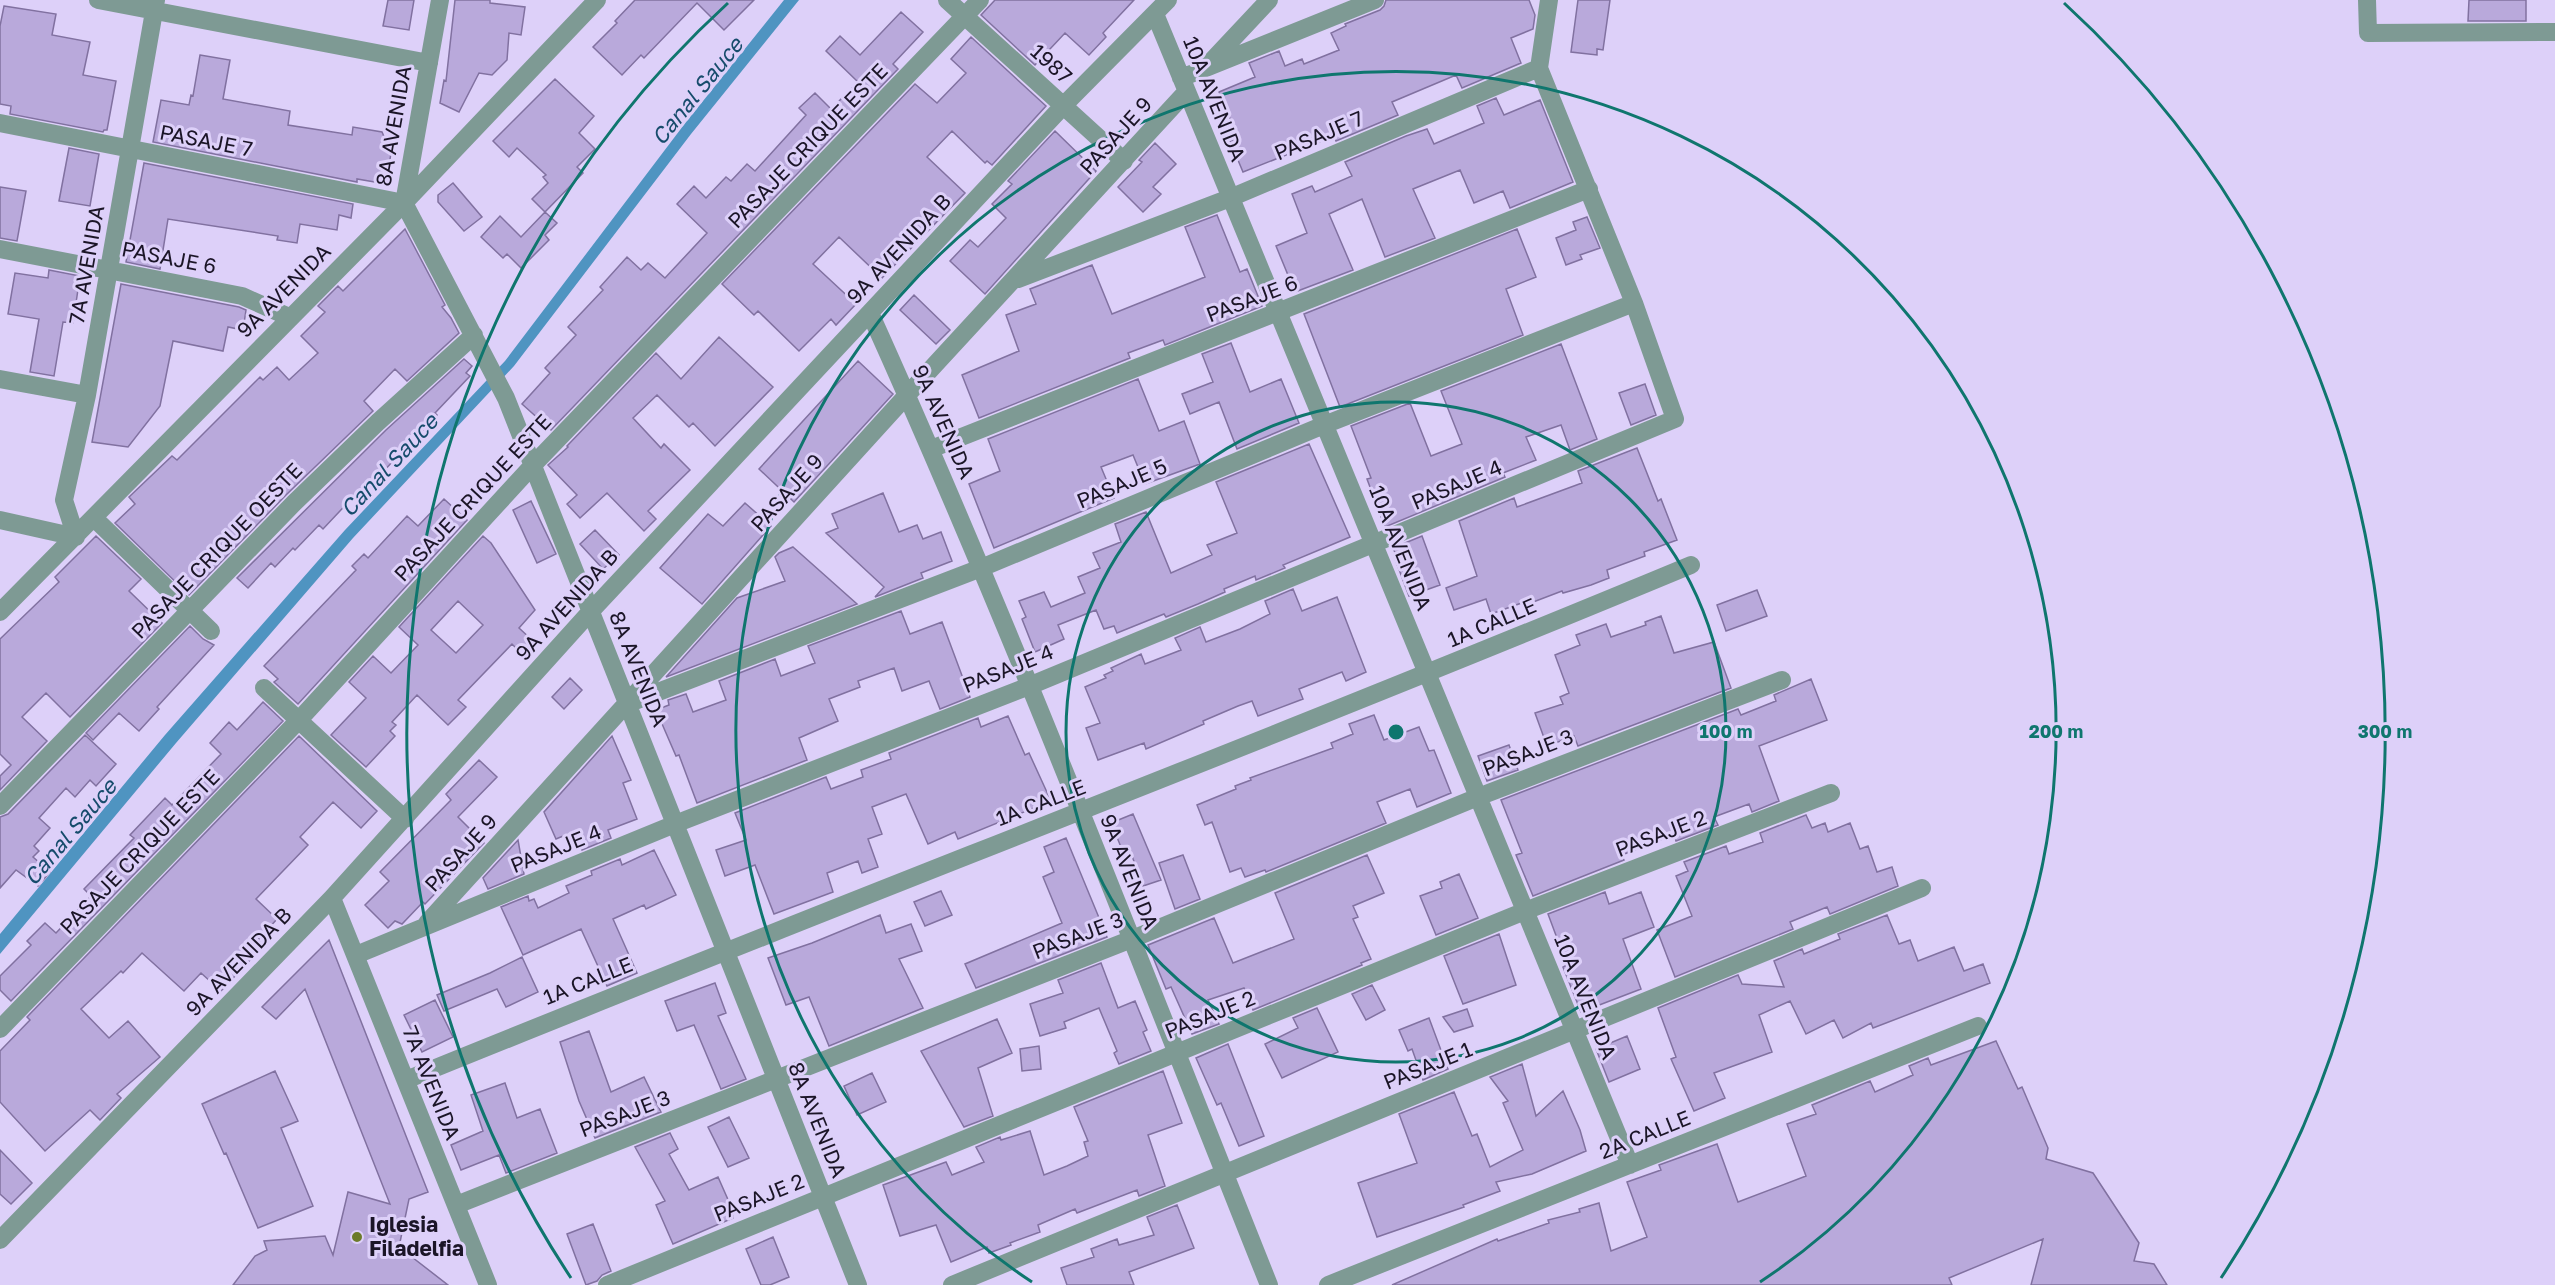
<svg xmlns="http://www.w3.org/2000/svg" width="2555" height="1285" font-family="'Golos Text',sans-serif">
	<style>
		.water { fill: #4f94c1 }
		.building { fill: #b9a9db; stroke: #8171a0; stroke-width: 1.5; fill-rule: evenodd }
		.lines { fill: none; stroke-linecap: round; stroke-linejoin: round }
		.minor { stroke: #7e9a94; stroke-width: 18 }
		.ring { fill: none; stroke: #0f766e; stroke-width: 3 }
		.poi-dot { fill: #6c7b29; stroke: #ddd0f9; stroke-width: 2 }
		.labels { text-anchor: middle; stroke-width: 6; stroke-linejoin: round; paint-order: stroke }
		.street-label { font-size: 21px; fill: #1b1527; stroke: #ddd0f9 }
		.poi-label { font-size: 21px; font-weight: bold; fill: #1b1527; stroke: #ddd0f9; text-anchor: start }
		.water-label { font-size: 22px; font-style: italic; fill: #174c6c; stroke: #ddd0f9 }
		.centre { fill: #0f766e; stroke: #ddd0f9; stroke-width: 3 }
		.ring-label { font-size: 18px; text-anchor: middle; font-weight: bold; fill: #0f766e; stroke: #ddd0f9; stroke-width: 6; stroke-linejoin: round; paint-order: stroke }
	</style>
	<rect width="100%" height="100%" fill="#ddd0f9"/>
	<!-- water -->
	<path class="water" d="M784,0H799L691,134L514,366L353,538L176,743L0,954V934L165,735L345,530L505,361L683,126Z"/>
	<!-- building -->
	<path class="building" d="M388,0H414L409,30L383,26Z
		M455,0H490V3L525,7L521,35L509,33L507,60L492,75L479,73L459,112L440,103L444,80L446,81Z
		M635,0H754L724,30L697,3L644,58L641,55L622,75L593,47L617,23L615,21Z
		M995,0H1134L1103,33L1106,37L1089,55L1065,33L1035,65L981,15Z
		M1386,0H1529L1535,15L1533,29L1511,38L1521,63L1462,88L1456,75L1392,102L1398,115L1336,141L1334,136L1243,172L1230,141L1238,138L1219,92L1255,77L1249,63L1279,51L1285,66L1302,59L1304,64L1339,50L1331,33L1346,26L1345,24L1380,10L1384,6Z
		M1578,0H1610L1603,50L1597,49V55L1571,52Z
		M2469,0H2526V21H2468Z
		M4,6L56,14L52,35L90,42L83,75L116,81L107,130H104L103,132L10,114L11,106L0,104V26Z
		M901,12L923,32L893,64L898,69L551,430L522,404L550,373L545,368L576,335L568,327L603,290L600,287L627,257L641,270L648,263L665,278L707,233L677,204L694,186L706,198L726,177L731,181L747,164L755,171L806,115L799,108L815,93L831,109L858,82L826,51L840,36L860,55Z
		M971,37L1046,106L992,165L987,161L985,163L952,131L927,157L965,193L882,278L839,237L813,264L856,304L836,325L831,319L799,351L758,311L754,315L722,284L915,84L937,103L966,73L951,59Z
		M200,55L230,60L223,99L290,111L288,125L352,135L353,127L382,132L391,153L386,184L357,179V182L153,142L161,100L189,105L191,95L193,96Z
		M555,79L594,116L579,133L595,149L577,167L583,173L545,212L557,223L545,235L549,240L521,268L507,254L503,258L481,237L500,216L521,237L545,212L532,199L548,183L543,177L546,175L517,148L509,157L493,141Z
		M1496,98L1504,115L1540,100L1573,182L1510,208L1503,191L1474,203L1460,170L1413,189L1435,238L1385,257L1362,199L1329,214L1353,270L1295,292L1276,246L1307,233L1292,194L1312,186L1315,192L1352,176L1345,162L1406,136L1427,129L1434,144L1484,123L1477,106Z
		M1055,131L1096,171L985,294L950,261L970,240L978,247L1006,218L992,204L1012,184L1008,181Z
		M1155,143L1176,164L1153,187L1161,194L1143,212L1118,187L1142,162L1139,160Z
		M69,148L99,154L90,206L59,201Z
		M144,163L353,204L351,218L339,215L337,230L300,224L297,243L277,240L278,236L168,219L160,269L126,262Z
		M453,183L482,217L464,231L438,202V195Z
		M0,187L26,191L17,241L0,238Z
		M1217,215L1240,272L1247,269L1262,306L1165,345L1163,340L1128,353L1130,358L979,418L962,375L1019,351L1006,315L1036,304L1030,289L1092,265L1112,314L1162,294L1205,277L1185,227Z
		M1587,217L1600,248L1580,255L1582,259L1566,265L1556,238L1576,230L1573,222Z
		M405,229L445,305L442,307L451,318L459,333L407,381L395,369L364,401L373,411L286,495L189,595L115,523L135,504L129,497L172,456L177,460L260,377L263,380L277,367L289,380L318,353L301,336L325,312L318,306L338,286L343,291Z
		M1517,229L1536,277L1506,289L1523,335L1340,407L1304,314Z
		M49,270L80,276L73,323L63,322L54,376L30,372L39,319L8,314L15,273L48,278Z
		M121,284L239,307L246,310L243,330L228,327L223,351L173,341L160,406L128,447L92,442Z
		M914,295L950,330L936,344L900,310Z
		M719,337L773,387L715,446L693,423L689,427L657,395L633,418L661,448L664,444L690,470L648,511L656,519L644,531L607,493L580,518L567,504L577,495L548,465L568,447L567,446L656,353L681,379Z
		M1231,343L1250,392L1281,379L1299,423L1237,449L1219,402L1190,414L1182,394L1213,382L1202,354Z
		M1561,344L1597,439L1570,450L1561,425L1526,437L1536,460L1503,473L1505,477L1385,527L1367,479L1371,478L1351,426L1410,403L1431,456L1462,444L1441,391Z
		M464,359L472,366L466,373L470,376L435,413L437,415L358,498L355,495L323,529L319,525L295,550L293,548L275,567L271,563L248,588L237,578L386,430Z
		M858,361L893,394L794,502L759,469Z
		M1138,379L1159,431L1184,421L1200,464L1145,484L1133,455L1101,467L1114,498L994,548L969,484L1000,471L988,439Z
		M1645,384L1656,415L1631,425L1619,393Z
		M1309,444L1350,537L1283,565L1285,568L1256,580L1255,576L1224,589L1225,592L1198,604L1166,617L1164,614L1117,633L1114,626L1104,629L1096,610L1058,625L1064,639L1035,652L1022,619L1026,617L1019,601L1044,592L1051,607L1085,593L1078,577L1100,568L1093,553L1121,542L1115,524L1146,512L1171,573L1212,555L1207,545L1237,533L1216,482Z
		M1637,448L1658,501L1661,499L1677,540L1644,552L1645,556L1607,570L1609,578L1591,585L1563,593L1562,591L1528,604L1527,601L1491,614L1486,599L1454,610L1446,588L1477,576L1459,521L1514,498L1517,507L1582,483L1578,471Z
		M883,493L899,532L917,525L923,539L941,532L952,561L921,573L923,578L875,597L884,587L826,533L838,528L832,514Z
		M444,499L467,520L298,704L274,682L278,679L264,666L356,570L352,566L364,554L368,558L407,516L418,526Z
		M531,501L556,554L537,563L513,510Z
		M745,503L771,526L702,604L660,568L708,514L723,526Z
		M595,530L619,555L603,569L580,544Z
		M96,536L141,579L129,591L162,623L70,717L46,693L22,717L47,741L0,790V776L11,765L0,754V639L59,582L55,577Z
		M483,536L491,543L535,610L519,628L533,641L521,653L512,644L458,700L466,707L448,725L417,695L392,722L396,725L390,731L395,736L366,767L331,735L366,698L349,682L373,656L391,673L418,645L399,627ZM458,601L483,625L456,653L431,630Z
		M1422,536L1440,585L1409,596L1394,556L1396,555L1393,548Z
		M793,547L857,604L666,677L737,598L785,581L775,557L779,553Z
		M1293,589L1302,611L1337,597L1366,672L1346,681L1342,672L1299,689L1303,699L1258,716L1252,701L1238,706L1203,721L1204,724L1146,749L1144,743L1098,760L1086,728L1100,723L1085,687L1106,678L1104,675L1113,671L1111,668L1141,654L1145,664L1181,650L1175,638L1200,627L1206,642L1240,629L1270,614L1265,601Z
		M1757,590L1767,616L1726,631L1717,605Z
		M901,611L910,634L942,622L970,697L940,709L929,681L902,691L894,668L858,681L860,687L829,699L838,721L799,738L807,760L697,803L679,755L676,756L656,710L669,705L668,700L686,694L693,712L726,700L719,681L775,659L781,676L815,663L808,646Z
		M1661,616L1674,653L1714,642L1731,688L1578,746L1574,736L1547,746L1535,713L1563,704L1560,697L1569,693L1555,655L1580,645L1576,635L1606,624L1611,637L1646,625L1645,622Z
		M190,626L203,639L214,645L157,707L159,709L139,731L119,713L93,740L86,733Z
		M570,678L582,690L564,709L552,697Z
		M1811,679L1827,720L1759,746L1779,801L1752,812L1749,804L1714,817L1718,825L1676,841L1674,835L1654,842L1622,855L1624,860L1533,896L1516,855L1522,853L1501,800L1738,709L1741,715L1776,701L1774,695Z
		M263,702L283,721L11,1001L0,990V976L31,945L27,941L45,923L56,933L91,896L84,889L134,838L130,835L165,798L172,805L221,754L210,743L229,722L237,730Z
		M1374,715L1384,740L1419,727L1429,751L1434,750L1451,793L1417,807L1410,789L1377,802L1386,823L1266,872L1265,870L1245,877L1241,868L1230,872L1212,822L1205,825L1197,805L1236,789L1235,786L1251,780L1250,778L1333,748L1331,743L1353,734L1349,724Z
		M1008,716L1025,755L1029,753L1051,801L958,839L955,832L928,844L906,794L872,807L882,834L868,839L878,867L862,873L858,861L827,873L833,892L774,914L755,865L725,876L716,850L746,840L735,813L826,777L831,789L863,777L861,770L891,759L889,753L978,718L981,727Z
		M85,735L116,764L96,786L90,780L75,797L66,788L39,818L50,828L34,846L39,851L33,857L50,872L38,886L16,870L0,888V817L8,814Z
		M299,736L377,811L361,828L333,802L300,837L308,845L256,899L277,919L258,940L264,945L221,991L201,973L184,991L142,953L123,973L121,971L81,1009L109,1038L128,1021L160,1057L117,1094L121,1098L100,1120L90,1110L45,1151L0,1102V1051L30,1020L27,1017Z
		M612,736L631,780L623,783L637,819L608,830L611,838L582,850L575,831L556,839L544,812Z
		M1509,745L1518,770L1487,781L1478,756Z
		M479,760L497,777L458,817L484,843L425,904L423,902L402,924L395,921L388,928L365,905L389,881L380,872L451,800L446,794Z
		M1133,814L1161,880L1143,886L1132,856L1126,859L1111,823Z
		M1806,815L1812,828L1825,823L1828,832L1850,823L1860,849L1868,846L1877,872L1892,867L1898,886L1830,914L1827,907L1790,922L1793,929L1675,977L1657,930L1692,916L1676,876L1688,871L1684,862L1726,846L1729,854L1763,842L1760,833Z
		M1066,838L1107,937L976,988L965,964L1062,923L1043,877L1054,872L1044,847Z
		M518,840L524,874L488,889L483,878Z
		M654,850L676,895L646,909L644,905L613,919L637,973L607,986L581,929L523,955L501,907L528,896L529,901L534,899L538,908L569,893L566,886L592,875L591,871L620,859L622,865Z
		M1183,855L1200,899L1175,909L1159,863Z
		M1367,855L1384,893L1353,906L1358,917L1353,919L1371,959L1361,963L1362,965L1253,1010L1244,988L1208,1000L1219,1024L1192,1034L1171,987L1166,989L1148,945L1214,918L1233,963L1294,939L1275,893Z
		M1459,874L1478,918L1436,935L1420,896L1442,888L1440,882Z
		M941,891L952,915L925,926L914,902Z
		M1605,892L1609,904L1641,892L1654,927L1623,939L1641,989L1581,1012L1563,967L1567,965L1548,914Z
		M880,915L886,933L911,924L922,951L899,959L923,1008L829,1046L809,997L786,1005L768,958L812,943Z
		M1887,915L1899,944L1910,940L1918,961L1954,947L1964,971L1983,964L1990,983L1873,1028L1871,1023L1843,1038L1834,1020L1806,1034L1790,1001L1759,1015L1772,1052L1714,1073L1725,1098L1694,1111L1671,1059L1676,1057L1658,1008L1738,975L1742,984L1784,987L1774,961L1802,949L1804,954L1840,939L1838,934Z
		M1499,934L1516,985L1463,1004L1444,956Z
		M329,940L428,1192L409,1199L399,1247L448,1285H233L255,1256L267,1250L264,1241L325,1236L333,1255L348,1192L390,1204L305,989L276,1019L262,1007Z
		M522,957L538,992L506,1007L497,989L444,1011L437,995L490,973Z
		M1101,963L1118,1008L1135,1001L1147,1030L1143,1032L1151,1051L1119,1064L1114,1053L1117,1051L1099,1008L1064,1022L1066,1028L1040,1036L1030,1004L1063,993L1058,980Z
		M715,983L726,1013L718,1016L746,1079L721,1089L694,1025L677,1031L665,1001Z
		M1372,985L1385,1010L1366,1020L1352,994Z
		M435,1000L453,1037L422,1052L404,1015Z
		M1317,1008L1338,1052L1282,1078L1265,1044L1298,1028L1293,1018Z
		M1467,1009L1473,1026L1454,1032L1443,1017Z
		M1429,1018L1448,1069L1423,1080L1412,1049L1408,1051L1399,1030Z
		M997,1019L1012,1053L978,1068L993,1116L964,1127L921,1051Z
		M589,1031L611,1092L644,1077L661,1112L595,1138L579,1101L560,1042Z
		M1627,1036L1640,1069L1609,1082L1596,1049Z
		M1996,1041L2018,1089L2022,1087L2048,1148L2046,1159L2093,1173L2139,1243L2134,1261L2154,1264L2167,1285H2031L2043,1239L1949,1278L1952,1285H1392L1497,1239L1498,1241L1549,1223L1548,1220L1580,1212L1579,1209L1599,1203L1611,1251L1647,1237L1627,1182L1661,1170L1659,1165L1717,1144L1738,1202L1806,1176L1787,1124L1816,1114L1812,1105L1870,1081L1875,1092L1913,1075L1909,1066L1928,1058L1931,1065Z
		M1228,1044L1264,1136L1239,1146L1221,1103L1217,1105L1196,1058Z
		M1039,1046L1041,1069L1022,1071L1020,1049Z
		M1522,1064L1536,1116L1563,1091L1580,1130L1586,1151L1532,1174L1496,1182L1500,1191L1463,1205L1464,1207L1377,1237L1358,1183L1417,1163L1399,1114L1454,1092L1472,1136L1477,1134L1490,1167L1523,1150L1503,1103L1508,1101L1490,1077Z
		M275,1071L298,1121L281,1128L313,1206L258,1228L226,1153L224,1154L202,1104Z
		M1163,1071L1182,1123L1148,1135L1165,1186L1139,1196L1137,1190L1077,1213L1075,1209L1038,1225L1040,1232L1010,1243L1011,1245L989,1253L987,1247L951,1262L936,1225L900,1236L883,1185L946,1162L952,1175L984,1162L976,1147L1000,1137L1001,1140L1030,1131L1044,1175L1067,1166L1088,1156L1084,1142L1088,1141L1074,1107Z
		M872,1073L886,1102L857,1115L844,1086Z
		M505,1083L517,1118L540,1109L557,1153L506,1173L499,1155L461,1170L451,1145L483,1131L471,1095Z
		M729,1117L749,1158L728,1167L708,1127Z
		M670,1133L678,1149L669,1154L689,1190L718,1177L733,1211V1218L673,1244L656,1205L665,1201L635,1147Z
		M0,1150L32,1183L11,1204L0,1194Z
		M1177,1205L1194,1248L1129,1272L1134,1285H1067L1061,1268L1094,1257L1091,1249L1117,1239L1119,1245L1154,1235L1147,1217Z
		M593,1224L611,1271L602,1275L597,1281L586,1285L567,1234Z
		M773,1237L789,1277L770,1285H761L746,1249Z"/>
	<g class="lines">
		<!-- minor -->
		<path class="minor" d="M98,0L429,63
			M440,0L404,203L506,398L858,1285
			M947,0L1124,161
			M2367,0L2368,33L2555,32
			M1155,14L1630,1165
			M1209,64L1269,0
			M1539,68L1549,0
			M1181,78L1375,0
			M0,123L404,203
			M0,249L242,296L289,317
			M1018,279L1230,198L1539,68
			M870,313C1014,632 1139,960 1269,1285
			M0,379L87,395
			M931,449L1589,189
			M94,518L211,631
			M0,520L76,537
			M76,537L64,500L87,395L156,0
			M0,612L404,203L597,0
			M264,688L405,819
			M632,702L981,568L1324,425L1634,303
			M0,806L294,503L378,422L474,335
			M332,898L488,1285
			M427,923L907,395L1187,91
			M356,955L675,824L1029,686L1675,419L1634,303L1539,68
			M0,1029L299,720L533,465L980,0
			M406,1080C833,906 1265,742 1691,565
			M456,1205L1132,939L1478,797L1782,680
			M0,1240L332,898L591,611L1063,106L1168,0
			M607,1285L1525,911L1831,793
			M952,1285L1922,888
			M1328,1285L1978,1026"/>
	</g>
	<!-- distance rings -->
	<g class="ring">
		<circle cx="1396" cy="732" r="330"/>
		<path d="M1032 1282A660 660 0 1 1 1760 1282"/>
		<path d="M571 1278A989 989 0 0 1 728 3M2064 3A989 989 0 0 1 2221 1278"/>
	</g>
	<!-- markers -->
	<circle class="poi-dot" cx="357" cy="1237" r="6"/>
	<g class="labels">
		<!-- street labels -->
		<g class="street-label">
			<text transform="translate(1051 64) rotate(42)" y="7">1987</text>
			<text transform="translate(1214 99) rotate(68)" y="7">10A AVENIDA</text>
			<text transform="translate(394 126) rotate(-80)" y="7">8A AVENIDA</text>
			<text transform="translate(1116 136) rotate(-48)" y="7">PASAJE 9</text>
			<text transform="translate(1319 136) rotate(-23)" y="7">PASAJE 7</text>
			<text transform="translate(206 141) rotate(11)" y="7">PASAJE 7</text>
			<text transform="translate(808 146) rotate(-46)" y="7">PASAJE CRIQUE ESTE</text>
			<text transform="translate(899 249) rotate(-47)" y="7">9A AVENIDA B</text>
			<text transform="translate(169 258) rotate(11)" y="7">PASAJE 6</text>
			<text transform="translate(87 265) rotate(-80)" y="7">7A AVENIDA</text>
			<text transform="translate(284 291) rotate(-45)" y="7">9A AVENIDA</text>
			<text transform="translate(1252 299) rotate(-21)" y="7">PASAJE 6</text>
			<text transform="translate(943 422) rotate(66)" y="7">9A AVENIDA</text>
			<text transform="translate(1122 484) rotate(-23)" y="7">PASAJE 5</text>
			<text transform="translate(1457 485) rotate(-23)" y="7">PASAJE 4</text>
			<text transform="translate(787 493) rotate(-48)" y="7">PASAJE 9</text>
			<text transform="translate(473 498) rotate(-47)" y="7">PASAJE CRIQUE ESTE</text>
			<text transform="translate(1400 548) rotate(68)" y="7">10A AVENIDA</text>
			<text transform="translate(217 551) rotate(-46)" y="7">PASAJE CRIQUE OESTE</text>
			<text transform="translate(567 605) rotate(-48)" y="7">9A AVENIDA B</text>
			<text transform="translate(1492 623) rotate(-23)" y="7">1A CALLE</text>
			<text transform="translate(638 669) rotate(68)" y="7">8A AVENIDA</text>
			<text transform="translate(1008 669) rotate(-22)" y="7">PASAJE 4</text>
			<text transform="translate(1528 753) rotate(-21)" y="7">PASAJE 3</text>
			<text transform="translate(1041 803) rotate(-21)" y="7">1A CALLE</text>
			<text transform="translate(1661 834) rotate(-21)" y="7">PASAJE 2</text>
			<text transform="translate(556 849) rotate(-22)" y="7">PASAJE 4</text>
			<text transform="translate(140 852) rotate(-46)" y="7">PASAJE CRIQUE ESTE</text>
			<text transform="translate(461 853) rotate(-48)" y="7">PASAJE 9</text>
			<text transform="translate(1129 872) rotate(68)" y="7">9A AVENIDA</text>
			<text transform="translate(1078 936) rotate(-21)" y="7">PASAJE 3</text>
			<text transform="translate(239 962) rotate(-46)" y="7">9A AVENIDA B</text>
			<text transform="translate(588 981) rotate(-22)" y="7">1A CALLE</text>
			<text transform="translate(1585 997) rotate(68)" y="7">10A AVENIDA</text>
			<text transform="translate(1210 1015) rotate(-22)" y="7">PASAJE 2</text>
			<text transform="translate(1428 1066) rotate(-22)" y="7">PASAJE 1</text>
			<text transform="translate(431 1083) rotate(68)" y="7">7A AVENIDA</text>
			<text transform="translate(625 1114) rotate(-21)" y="7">PASAJE 3</text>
			<text transform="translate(817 1120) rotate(68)" y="7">8A AVENIDA</text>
			<text transform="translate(1645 1135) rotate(-22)" y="7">2A CALLE</text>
			<text transform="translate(759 1198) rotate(-22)" y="7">PASAJE 2</text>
		</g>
		<!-- poi labels -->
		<g class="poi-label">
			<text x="369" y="1232">Iglesia<tspan x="369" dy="24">Filadelfia</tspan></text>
		</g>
		<!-- water labels -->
		<g class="water-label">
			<text transform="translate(697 91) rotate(-51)" y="8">Canal Sauce</text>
			<text transform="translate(389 465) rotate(-47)" y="8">Canal Sauce</text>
			<text transform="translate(70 832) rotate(-50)" y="8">Canal Sauce</text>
		</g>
	</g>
	<circle cx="1396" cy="732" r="9" class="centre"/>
	<g class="ring-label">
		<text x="1726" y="738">100 m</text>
		<text x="2056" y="738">200 m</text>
		<text x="2385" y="738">300 m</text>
	</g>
</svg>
